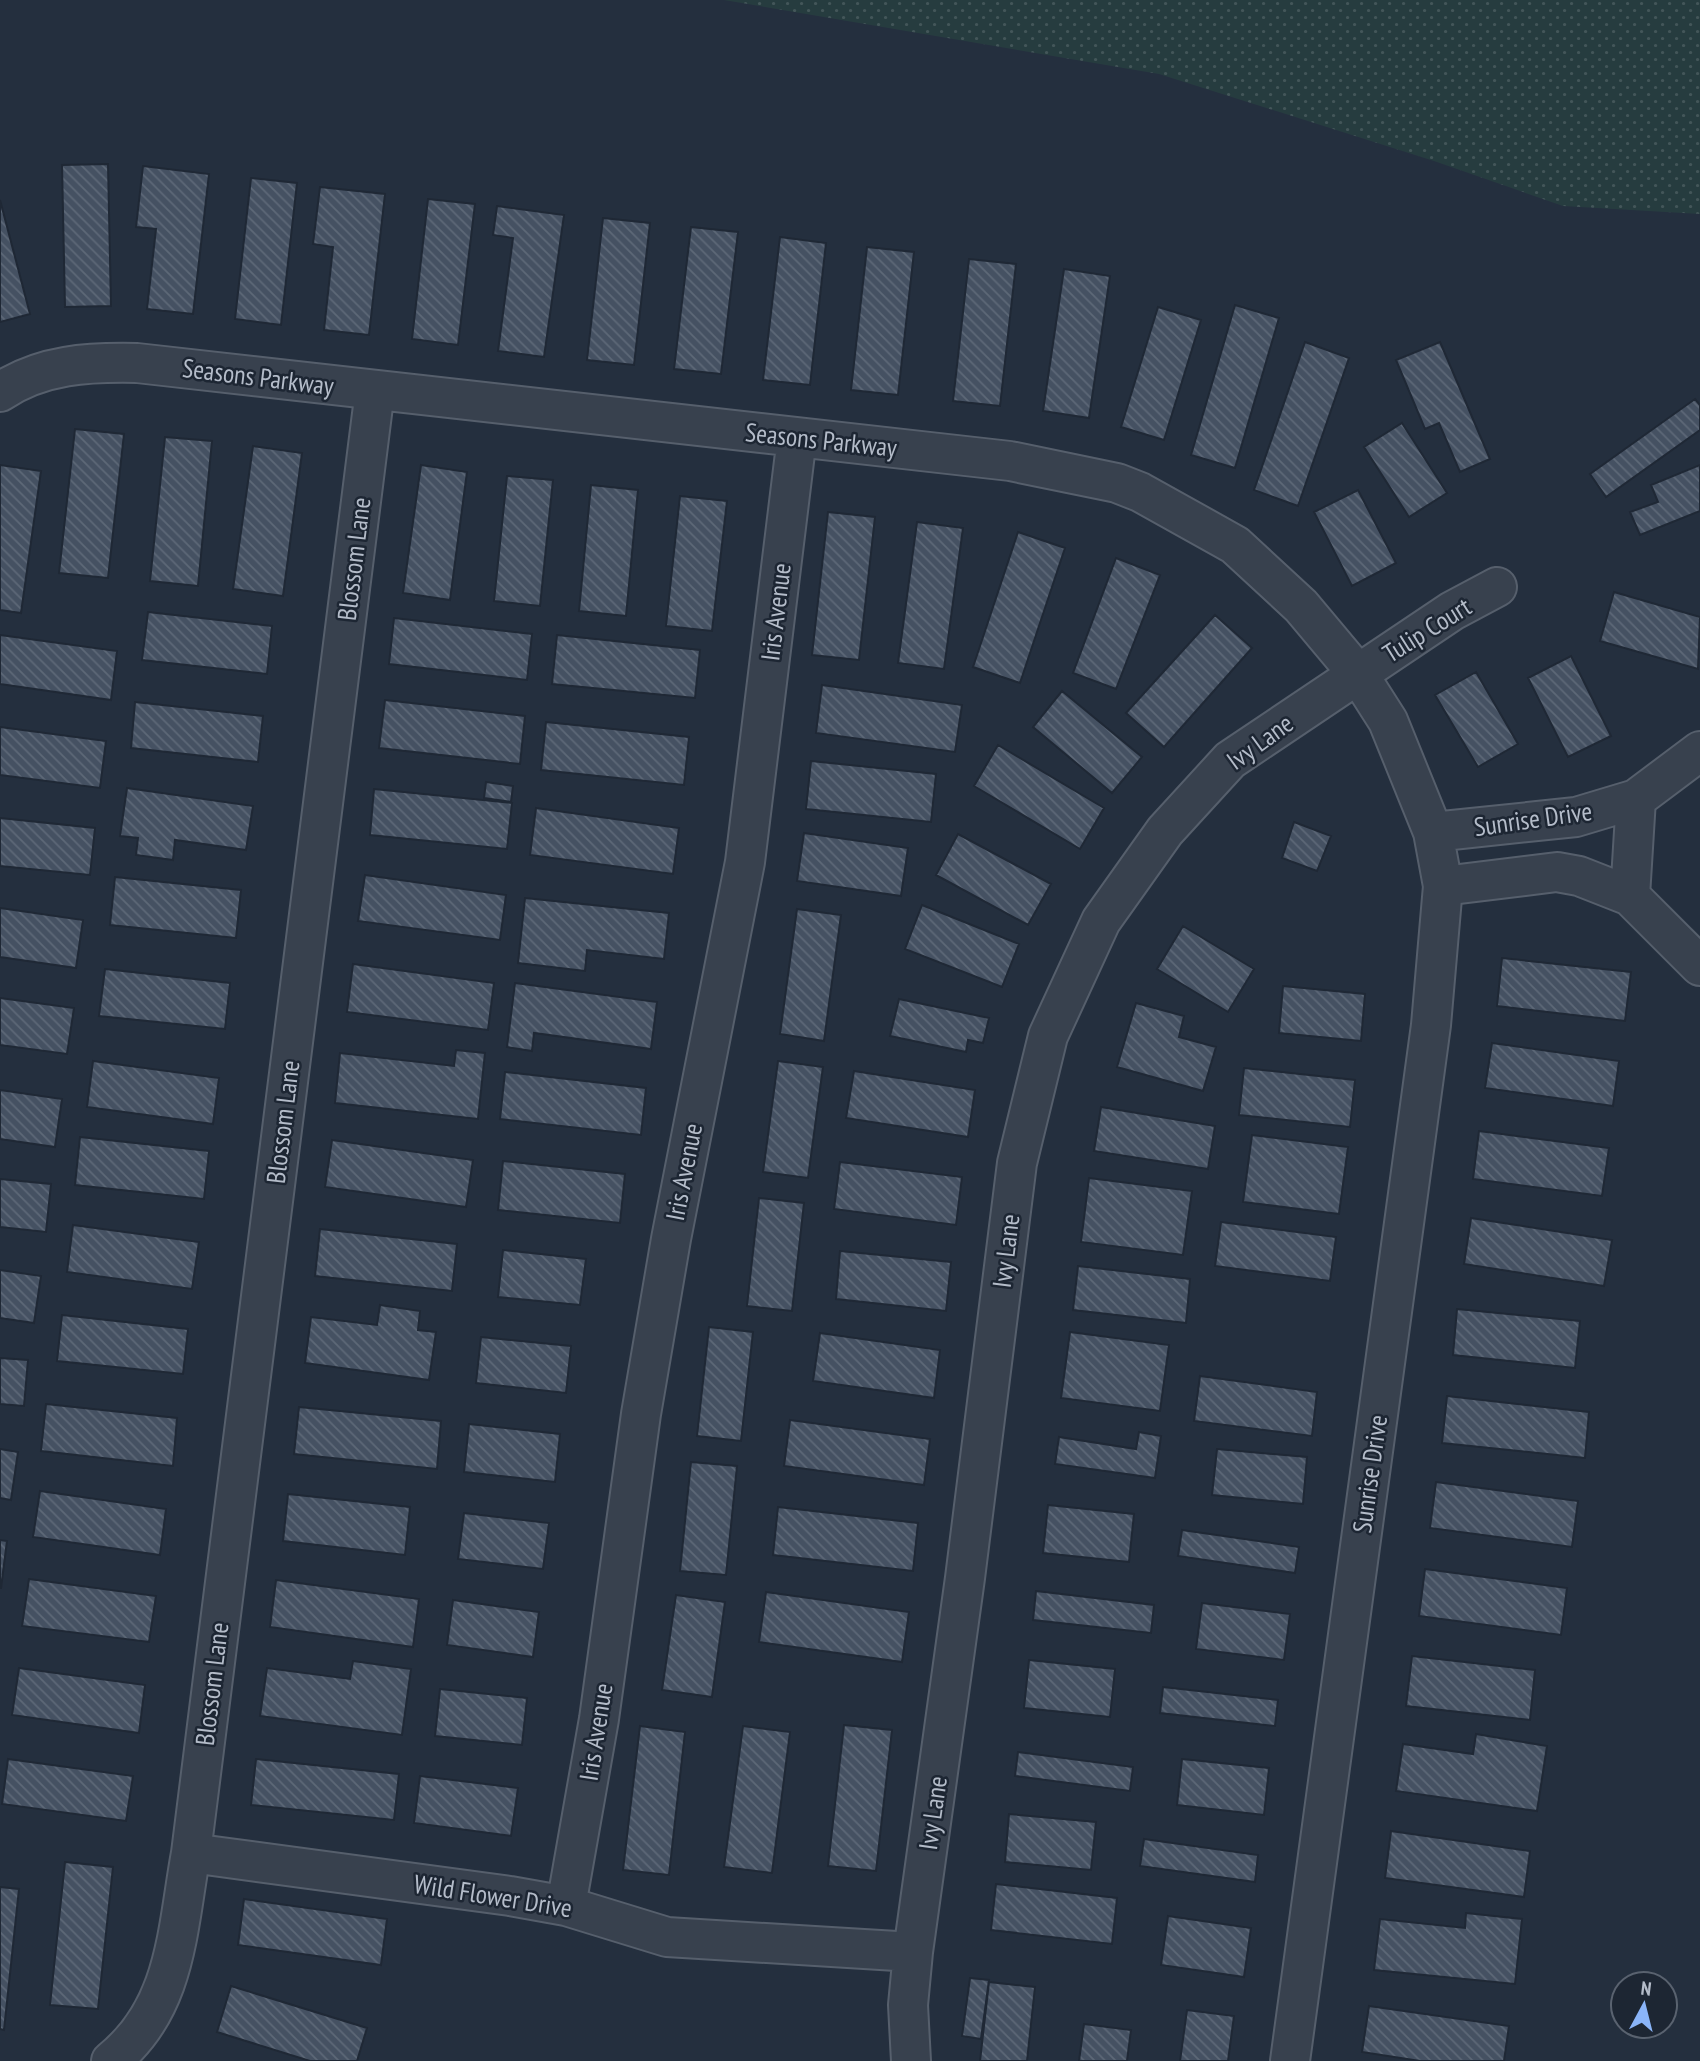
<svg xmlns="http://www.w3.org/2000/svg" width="1700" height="2061" font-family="'PT Sans Narrow',sans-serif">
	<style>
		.grass { fill: url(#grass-dots) }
		.building { fill: url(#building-back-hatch); stroke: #1f2835; stroke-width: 2 }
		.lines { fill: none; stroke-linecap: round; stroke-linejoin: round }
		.street-casing { stroke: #565f6c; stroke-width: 42 }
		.street { stroke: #38414e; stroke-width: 38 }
		.labels { text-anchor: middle; stroke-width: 5; stroke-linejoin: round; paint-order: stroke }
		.street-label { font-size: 26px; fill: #b4bcc9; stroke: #1d2633 }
	</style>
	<defs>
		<pattern id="grass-dots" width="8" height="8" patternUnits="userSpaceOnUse" patternTransform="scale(1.75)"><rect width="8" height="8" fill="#263c3f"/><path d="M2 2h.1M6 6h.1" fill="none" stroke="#435659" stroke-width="1.8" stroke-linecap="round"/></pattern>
		<pattern id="building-back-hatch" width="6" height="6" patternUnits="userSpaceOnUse" patternTransform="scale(1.75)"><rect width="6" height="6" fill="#455162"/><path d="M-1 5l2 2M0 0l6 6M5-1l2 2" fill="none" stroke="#5d6877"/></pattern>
	</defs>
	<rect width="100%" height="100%" fill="#242f3e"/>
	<!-- grass -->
	<path class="grass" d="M724,0H1700V214L1563,206L1434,161L1159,74Z"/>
	<!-- building -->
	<path class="building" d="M108,164L111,306L65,307L62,165Z
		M143,166L209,174L193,314L147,309L156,229L136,227Z
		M251,178L297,183L281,325L235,319Z
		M320,187L385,194L369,335L324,330L333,247L313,244Z
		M428,199L475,204L458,345L412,339Z
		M0,200L30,314L0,322Z
		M497,206L564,215L544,357L498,351L513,238L493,235Z
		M603,218L650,223L634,365L587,360Z
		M691,227L738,232L721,374L674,369Z
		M780,237L826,243L810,385L763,380Z
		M867,247L914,252L898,395L851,390Z
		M969,259L1016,264L1000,406L953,401Z
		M1064,269L1110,276L1089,418L1043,411Z
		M1235,305L1279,318L1235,468L1191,455Z
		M1158,307L1201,320L1164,440L1121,427Z
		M1305,342L1349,358L1298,506L1254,490Z
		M1440,342L1490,459L1460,472L1439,423L1425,429L1396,360Z
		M1695,399L1700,405V430L1606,497L1590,474Z
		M1402,423L1447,493L1409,517L1364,447Z
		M75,429L124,434L108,578L59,573Z
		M165,437L212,441L198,586L150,581Z
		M253,446L302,453L283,596L233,589Z
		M0,465L41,471L21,613L0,610Z
		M421,465L467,472L450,600L403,593Z
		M1700,465V511L1640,535L1630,512L1658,502L1651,485Z
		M507,476L553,480L540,606L494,601Z
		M591,485L638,490L626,616L579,611Z
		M1358,490L1396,563L1352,586L1314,512Z
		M680,496L727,501L712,631L666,626Z
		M828,512L875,517L859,660L812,655Z
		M917,522L963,528L944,669L898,663Z
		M1018,532L1065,548L1020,683L973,667Z
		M1116,558L1160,575L1116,689L1073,673Z
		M1614,592L1700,617L1698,669L1600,641Z
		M148,612L272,626L267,674L142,660Z
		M1215,615L1252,648L1164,747L1126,713Z
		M394,618L532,634L527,680L389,664Z
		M0,635L117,651L111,700L0,684Z
		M557,635L700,650L695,698L552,684Z
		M1571,656L1611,736L1568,757L1528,678Z
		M1476,672L1518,744L1478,767L1435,695Z
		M822,685L962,705L955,752L816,733Z
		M1062,691L1142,757L1112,793L1033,727Z
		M385,700L525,716L520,764L379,748Z
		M135,702L263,716L258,762L131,748Z
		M546,722L689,737L684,785L541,770Z
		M0,727L106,741L100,788L0,775Z
		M998,745L1104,808L1080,849L974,786Z
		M811,761L936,774L931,822L806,809Z
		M486,782L513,786L511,802L484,798Z
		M127,788L253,806L246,850L175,840L173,860L136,855L138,838L120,836Z
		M374,789L512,803L507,849L370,835Z
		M536,808L679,828L673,874L530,855Z
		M0,818L95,828L90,875L0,866Z
		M1294,822L1331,836L1317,871L1282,858Z
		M804,833L908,848L901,896L797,881Z
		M958,834L1051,884L1028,925L936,875Z
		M365,875L506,895L500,940L358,921Z
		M115,877L241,890L236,938L110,925Z
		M525,898L669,913L664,959L587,950L585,971L518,963Z
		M922,905L1019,944L1002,987L905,949Z
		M0,908L83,920L76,968L0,957Z
		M797,909L841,915L824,1041L780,1034Z
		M1183,926L1254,969L1228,1012L1157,969Z
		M1502,958L1631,972L1625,1021L1497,1006Z
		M353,964L494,983L488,1030L347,1012Z
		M105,969L230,983L225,1029L99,1016Z
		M515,983L657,1002L651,1049L534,1033L532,1051L507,1047Z
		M1283,986L1365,994L1361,1041L1279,1033Z
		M0,998L74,1008L67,1054L0,1045Z
		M899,999L989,1018L983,1043L968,1040L966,1052L890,1036Z
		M1136,1003L1184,1016L1179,1037L1216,1047L1203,1091L1117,1067Z
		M1492,1043L1619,1061L1613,1106L1485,1088Z
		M456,1050L485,1053L478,1119L335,1103L340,1053L454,1066Z
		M93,1061L219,1078L213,1124L87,1107Z
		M778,1061L823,1067L808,1178L763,1172Z
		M1244,1068L1355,1080L1350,1127L1239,1115Z
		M854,1071L975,1090L968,1137L846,1118Z
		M505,1072L646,1088L641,1135L500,1119Z
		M0,1090L62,1099L55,1147L0,1139Z
		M1101,1107L1215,1126L1208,1169L1094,1151Z
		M1479,1131L1609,1148L1602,1196L1473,1179Z
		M1252,1135L1348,1147L1339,1214L1243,1202Z
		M80,1137L209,1151L204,1199L75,1185Z
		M332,1140L473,1160L466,1207L325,1187Z
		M503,1161L625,1174L620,1223L498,1210Z
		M840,1162L962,1177L956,1225L834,1209Z
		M1089,1178L1192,1191L1183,1255L1081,1242Z
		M0,1179L51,1184L46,1232L0,1227Z
		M759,1198L804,1203L792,1311L747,1306Z
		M1471,1218L1612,1240L1604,1286L1464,1264Z
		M1221,1222L1336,1237L1330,1281L1215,1266Z
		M73,1225L199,1242L192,1289L67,1272Z
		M320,1229L457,1244L452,1291L315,1276Z
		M503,1250L586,1259L580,1305L498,1297Z
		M840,1251L951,1262L946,1311L836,1299Z
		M1078,1266L1190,1279L1186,1323L1073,1310Z
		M0,1270L41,1276L34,1323L0,1318Z
		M380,1305L420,1311L418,1330L436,1332L429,1380L305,1363L311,1317L377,1325Z
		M1457,1309L1580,1321L1575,1368L1453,1355Z
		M62,1315L188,1329L183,1374L57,1361Z
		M709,1327L753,1332L741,1441L697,1436Z
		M1070,1332L1169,1345L1160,1411L1061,1398Z
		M820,1333L940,1350L934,1398L813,1381Z
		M481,1337L571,1346L566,1393L476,1383Z
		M0,1358L28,1360L24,1406L0,1404Z
		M1200,1376L1317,1392L1312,1436L1194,1421Z
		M1447,1396L1589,1412L1585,1458L1442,1443Z
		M46,1404L177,1418L173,1466L41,1451Z
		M299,1407L441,1421L437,1469L294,1454Z
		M790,1420L930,1439L924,1485L784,1466Z
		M469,1424L560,1434L555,1482L464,1472Z
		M1139,1432L1161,1436L1155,1478L1055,1464L1059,1437L1136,1449Z
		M0,1449L18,1452L11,1500L0,1498Z
		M1217,1449L1307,1457L1303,1504L1212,1495Z
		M691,1462L737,1466L726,1575L680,1571Z
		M1436,1482L1578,1501L1572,1547L1430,1528Z
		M40,1491L166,1509L160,1555L33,1537Z
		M288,1494L410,1507L405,1555L283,1541Z
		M1048,1505L1134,1514L1129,1562L1043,1553Z
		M778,1507L918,1523L913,1571L773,1555Z
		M464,1513L549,1523L543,1569L458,1559Z
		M1182,1530L1299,1547L1295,1573L1178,1556Z
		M0,1540L7,1541L1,1588H0Z
		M1425,1569L1567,1588L1561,1635L1419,1616Z
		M29,1579L156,1596L149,1642L22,1626Z
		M276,1580L419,1599L413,1647L270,1627Z
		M1036,1591L1154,1605L1151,1633L1033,1620Z
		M766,1592L909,1612L902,1662L759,1642Z
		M676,1595L725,1602L712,1697L662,1690Z
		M453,1600L539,1612L533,1657L447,1645Z
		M1202,1603L1290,1614L1284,1660L1196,1649Z
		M1412,1656L1535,1670L1530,1720L1406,1706Z
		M1029,1660L1115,1669L1110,1717L1024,1708Z
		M353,1661L411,1669L402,1735L260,1716L267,1668L350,1679Z
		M19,1668L145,1685L139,1733L12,1715Z
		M1163,1687L1278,1700L1275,1726L1160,1713Z
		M440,1689L527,1698L522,1745L435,1736Z
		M844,1725L892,1730L876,1871L828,1866Z
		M640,1726L685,1732L669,1875L623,1870Z
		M743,1726L790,1732L772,1873L724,1867Z
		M1476,1734L1547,1746L1537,1811L1396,1791L1403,1744L1473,1754Z
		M1018,1752L1133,1767L1130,1791L1015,1776Z
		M8,1759L133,1776L126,1821L2,1804Z
		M256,1759L399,1774L394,1820L251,1805Z
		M1182,1759L1269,1768L1264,1815L1177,1805Z
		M420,1776L518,1788L511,1836L414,1823Z
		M1009,1814L1096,1822L1091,1870L1005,1862Z
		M1391,1831L1530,1851L1524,1897L1385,1878Z
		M1144,1839L1258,1855L1255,1882L1140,1866Z
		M65,1862L113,1867L98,2009L50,2005Z
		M996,1884L1117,1898L1112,1944L991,1930Z
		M0,1887L19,1889L4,2030L0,2029Z
		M244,1899L387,1919L381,1965L238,1945Z
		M1466,1913L1522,1919L1515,1984L1374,1970L1380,1919L1465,1928Z
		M1168,1916L1251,1928L1244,1977L1161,1965Z
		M970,1978L989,1980L981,2039L962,2036Z
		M989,1982L1035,1987L1027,2061H980Z
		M231,1986L367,2028L357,2061H310L217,2032Z
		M1369,2006L1509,2026L1504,2061H1420L1362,2052Z
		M1187,2010L1234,2016L1228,2061H1180Z
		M1084,2024L1131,2030L1127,2061H1079Z"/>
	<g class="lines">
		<!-- street casing -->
		<g class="street-casing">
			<path id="street" d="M0,392C42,364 89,362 137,363L1010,461L1117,483L1140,492L1235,545L1301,606L1358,674L1388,721L1433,832L1443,886L1431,1025L1290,2061
				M1433,832L1576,817L1636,799L1700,751
				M1443,886L1557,872L1579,876L1630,896L1700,966
				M1630,896L1636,799
				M191,1853L510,1896L566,1906L667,1937L913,1952
				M566,1906L599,1719L641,1414L671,1239L745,862L797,437
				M111,2061C177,2008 177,1930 191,1853L375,390
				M911,2061L908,2005L913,1952L965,1578L1017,1163L1048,1036L1101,921L1165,831L1230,760L1452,611L1497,587"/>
		</g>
		<!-- street -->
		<use href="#street" class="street"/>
	</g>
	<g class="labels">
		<!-- street labels -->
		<g class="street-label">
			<text transform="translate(258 377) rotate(7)" y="9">Seasons Parkway</text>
			<text transform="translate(821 440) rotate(6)" y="9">Seasons Parkway</text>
			<text transform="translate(354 559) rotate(-83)" y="9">Blossom Lane</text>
			<text transform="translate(776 612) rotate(-83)" y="9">Iris Avenue</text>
			<text transform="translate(1427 630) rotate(-32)" y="9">Tulip Court</text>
			<text transform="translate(1260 742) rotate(-36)" y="9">Ivy Lane</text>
			<text transform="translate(1533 819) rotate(-8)" y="9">Sunrise Drive</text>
			<text transform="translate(283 1122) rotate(-83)" y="9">Blossom Lane</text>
			<text transform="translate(684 1172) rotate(-79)" y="9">Iris Avenue</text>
			<text transform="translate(1006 1251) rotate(-83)" y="9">Ivy Lane</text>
			<text transform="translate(1370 1474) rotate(-82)" y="9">Sunrise Drive</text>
			<text transform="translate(212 1684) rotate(-83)" y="9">Blossom Lane</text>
			<text transform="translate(596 1732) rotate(-81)" y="9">Iris Avenue</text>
			<text transform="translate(933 1813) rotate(-82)" y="9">Ivy Lane</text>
			<text transform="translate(493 1896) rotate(9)" y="9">Wild Flower Drive</text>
		</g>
	</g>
	<!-- north arrow -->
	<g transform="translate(1644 2005) rotate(7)"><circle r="33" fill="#1d2633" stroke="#59626f" stroke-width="2"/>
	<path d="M0-5L12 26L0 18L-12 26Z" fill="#8ab4f8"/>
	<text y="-10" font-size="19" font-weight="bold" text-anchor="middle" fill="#b4bcc9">N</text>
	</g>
</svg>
